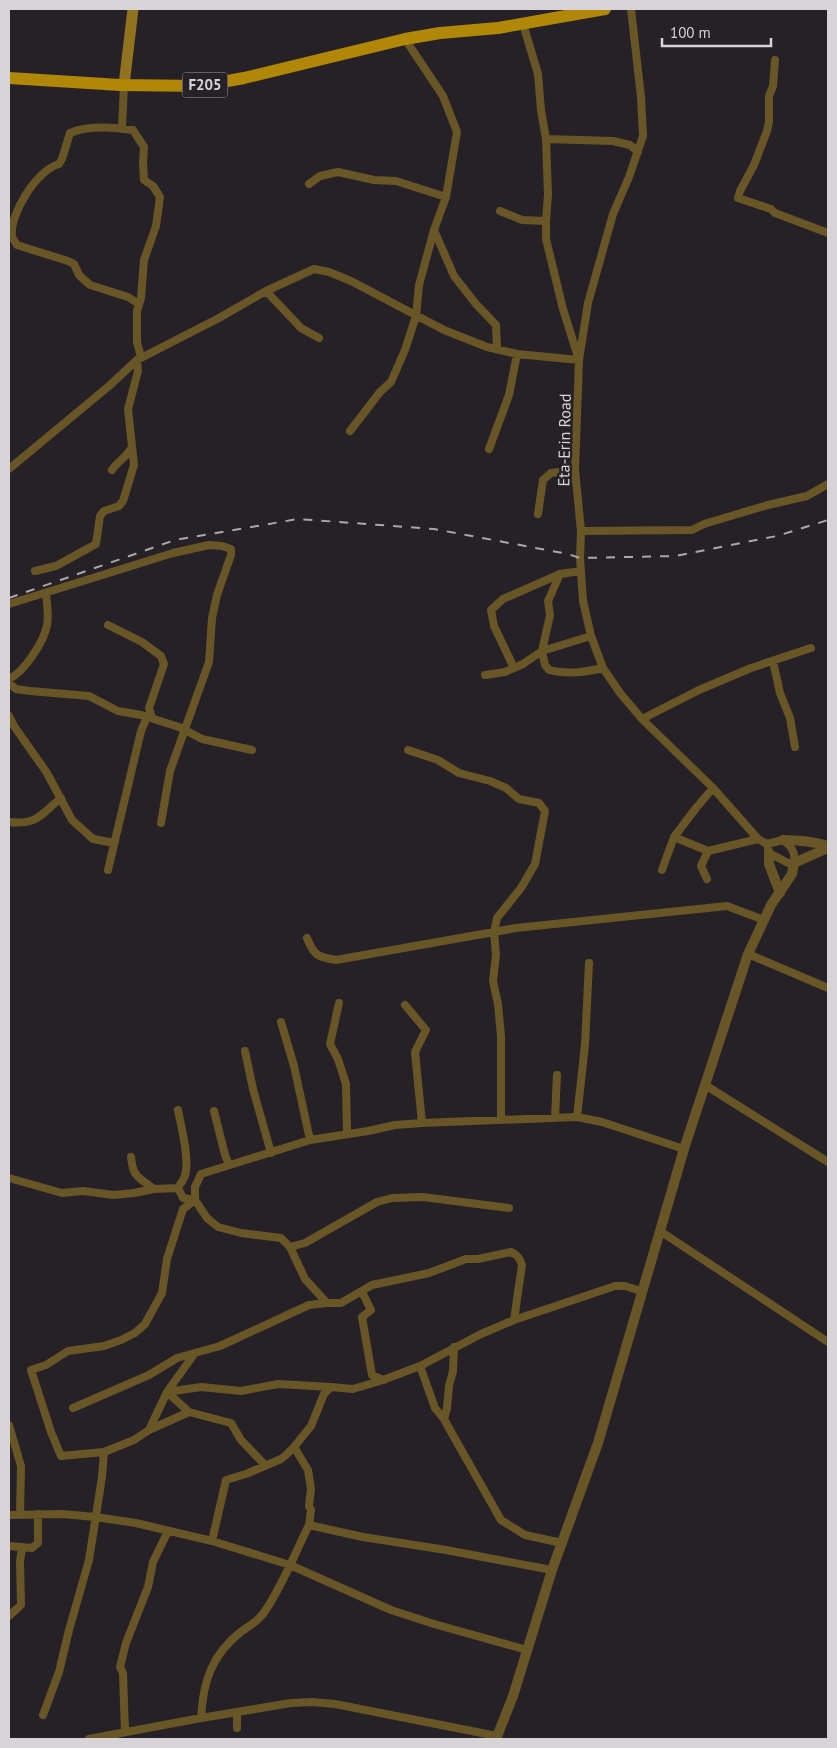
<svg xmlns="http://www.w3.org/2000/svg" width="837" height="1748" font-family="'PT Sans',sans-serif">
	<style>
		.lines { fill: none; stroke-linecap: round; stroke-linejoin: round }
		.minor { stroke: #695627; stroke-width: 8 }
		.tertiary { stroke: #695627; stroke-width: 10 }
		.secondary { stroke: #91721f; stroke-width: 11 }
		.primary { stroke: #b08707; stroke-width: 12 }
		.rail { stroke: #aba7ac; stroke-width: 2; stroke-dasharray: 9 9; stroke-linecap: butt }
		.labels { text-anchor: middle; stroke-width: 5; stroke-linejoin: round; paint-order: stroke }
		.shield { fill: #262127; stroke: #a29ea2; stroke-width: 1 }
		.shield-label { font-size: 15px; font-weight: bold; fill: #d7d3d7 }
		.street-label { font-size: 16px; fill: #d7d3d7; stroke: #262127 }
	</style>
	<rect width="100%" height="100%" fill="#262127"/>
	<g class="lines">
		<!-- minor -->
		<path class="minor" d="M631,9L641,97L643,136L629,177L613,214L588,303L579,360L575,470L581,531L580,558L583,601L591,636L603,668L620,693L642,719L713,788L758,839L767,844
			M523,24L538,74L541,110L546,139L548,194L546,221
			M775,60L773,86L769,96V122L767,131L754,165L740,191L738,198L771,209L775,213L828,233
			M122,129L124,85
			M546,139L613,141L630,145L638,152
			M309,184L320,176L338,172L374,180L396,181L446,197
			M434,230L454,276L476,304L496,325L497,349
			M266,291L301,328L319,338
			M139,304L128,297L90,285L79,275L74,264L68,261L17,245L12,237C9,214 37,170 59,164L62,159L70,133C88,125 113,127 133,130L144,147L143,162L144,180L153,186L160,197L156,226L144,260L141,298L137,311V342L141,357
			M350,431L380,392L391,382L405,350L416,316L419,285L434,230L446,197L457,132L443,96L405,39
			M489,449L509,395L517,354
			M9,469L109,386L137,360L219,318L266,291L314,269L329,272L351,281L444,330L487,347L517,354L579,360L563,309L546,239V221L522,220L500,211
			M112,470C116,463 127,457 132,447
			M538,514L543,480L551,473L575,470
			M581,531L692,530L704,524L768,505L807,496L828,484
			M35,571L56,566L96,544L100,516L104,511L119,506L123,501L134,465L128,409L138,371L137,360
			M560,574L548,601L550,615L542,651L545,665L549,670C567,675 585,672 603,668
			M9,604L173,553L209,545L222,546L231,549V555L217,595L212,618L209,662L170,771L161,823
			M108,625L142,642L161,656L164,664L149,708L152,718
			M773,661L780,693L790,718L795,747
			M514,668L494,626L491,610L503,599L560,574L581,571
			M485,675L505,672L523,664L542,651L591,636
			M9,679C24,672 44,642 47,625C49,616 47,604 46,594
			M9,683L16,689L30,691L89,696L118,711L141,715L179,727L202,739L252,750
			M9,716L14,726L47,773L72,820L93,839L114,843
			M642,719L699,690L751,668L811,648
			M408,750L438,760L459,773L490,781L506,788L519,799L539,803L545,811L535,864L521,888L497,918L494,932L496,955L493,981L498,1004L501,1036V1120
			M9,822C38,825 40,815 61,798
			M674,837L708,851L758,839
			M783,840C791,846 796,852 794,863H788L769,853L767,844Z
			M108,870L141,731L147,717
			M662,870L674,837L696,808L713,788
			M707,879L701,866L708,851
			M307,938C314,956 318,957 336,960L516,928L727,906L764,920
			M748,954L828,988
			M339,1003L330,1044L338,1059L346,1084L347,1133
			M405,1005L426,1030L415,1052L422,1123
			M281,1022L294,1066L310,1140
			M245,1051L253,1089L271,1153
			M705,1085L828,1162
			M178,1110C181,1126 191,1163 184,1178C183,1181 180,1184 178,1188L183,1198L195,1200L207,1218L218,1227L241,1233L281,1238L290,1247L305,1279L327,1303H341L372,1285L429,1273L466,1259H478L511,1252C518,1255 520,1259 522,1265L514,1320
			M214,1111L225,1155L229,1165
			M555,1117L557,1075
			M577,1117L585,1045L589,963
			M131,1157C133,1177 138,1177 154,1189
			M9,1178L62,1193L83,1191L114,1195L134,1193L154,1189L178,1188
			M660,1231L828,1342
			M290,1247L305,1243L377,1202L392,1198L423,1197L509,1208
			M362,1292L371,1310L362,1317L372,1375L383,1380
			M454,1347L453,1371L449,1386L447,1408L444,1419L450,1430L501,1520L525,1535L562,1543
			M195,1353L167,1392L149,1430L134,1440L104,1452L61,1456L51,1432L31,1370L46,1365L68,1351L104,1346L121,1340L135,1333L145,1324L162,1293L167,1259L183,1209L195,1200V1187L201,1174L310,1140L368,1131L395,1125L422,1123L577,1117L602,1122L684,1149
			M420,1366L435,1408L444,1419
			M73,1408L149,1375L177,1358L220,1346L309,1305L327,1303
			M189,1412L167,1392L201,1387L241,1391L278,1384L331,1387
			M9,1425L21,1466L20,1515
			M149,1430L189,1412L231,1423L241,1440L265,1465
			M294,1447L308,1470L311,1489L309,1506L311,1510L309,1525
			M9,1515L62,1514L95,1517L136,1523L212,1541L290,1565L391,1610L434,1624L527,1650
			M212,1541L226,1480L246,1474L281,1459L286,1455L294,1447L311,1426L324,1394L331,1387L353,1389L383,1380L420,1366L481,1334L514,1320L615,1286H625L641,1291
			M9,1546L32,1548L38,1543V1514
			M9,1616L21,1605L20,1561L22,1548
			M43,1715L59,1672L69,1630L89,1560L102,1477L104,1452
			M201,1718C203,1681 212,1654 242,1631C252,1624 261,1619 267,1608C284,1582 295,1553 309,1525L363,1537L446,1550L552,1570
			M237,1728V1713
			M125,1732L123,1673L120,1667L126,1643L148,1587L153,1562L168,1531
			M89,1739L201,1718L291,1703L312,1702L335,1704L497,1736"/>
		<!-- tertiary -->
		<path class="tertiary" d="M783,840C799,840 812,841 828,846
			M769,853V864L780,893
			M496,1739L513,1696L552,1570L598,1443L684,1149L748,954L771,905L792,874L794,863L828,848"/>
		<!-- secondary -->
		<path class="secondary" d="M124,85L133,9"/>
		<!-- primary -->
		<path class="primary" d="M9,78L120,85L200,86L244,78L405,39L440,33L498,28L605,9"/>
		<!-- rail -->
		<path class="rail" d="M9,598L175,540L298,519L434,529L568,554L580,558L675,556L777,536L828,520"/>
	</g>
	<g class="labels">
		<!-- shield labels -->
		<rect class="shield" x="182.5" y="72.5" width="45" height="25" rx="4"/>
		<g class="shield-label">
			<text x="205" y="90">F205</text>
		</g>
		<!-- street labels -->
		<g class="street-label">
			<text transform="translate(564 440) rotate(-89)" y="6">Eta-Erin Road</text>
		</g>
	</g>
	<!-- border -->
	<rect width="837" height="1748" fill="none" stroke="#d7d3d7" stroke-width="20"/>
	<!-- scale -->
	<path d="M662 38v8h109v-8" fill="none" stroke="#d7d3d7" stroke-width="2.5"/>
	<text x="670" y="38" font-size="15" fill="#d7d3d7" stroke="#262127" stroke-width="4" paint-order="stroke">100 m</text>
</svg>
